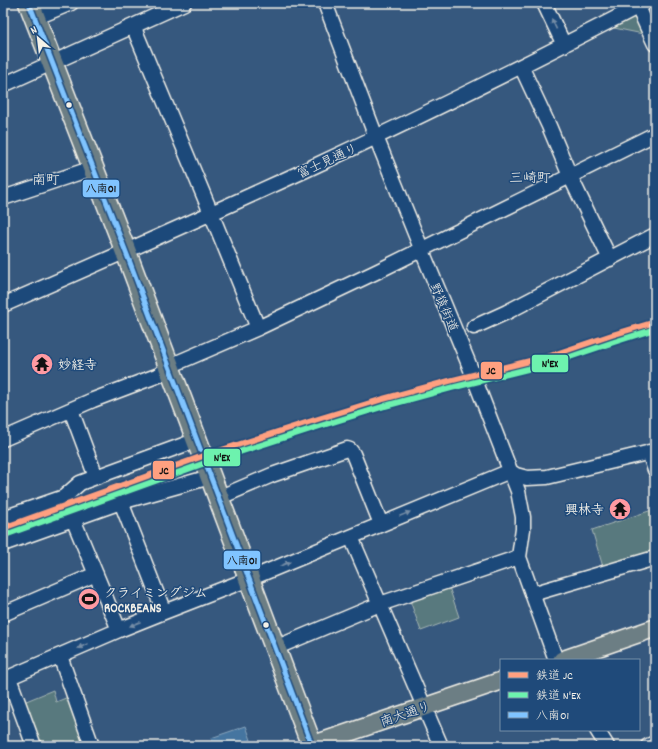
<svg xmlns="http://www.w3.org/2000/svg" width="658" height="749" font-family="Dekko,'Klee One',sans-serif">
	<style>
		.green { fill: #58797e; stroke: #a6b5b3 }
		.water { fill: #4474a0; stroke: #8aa6bd }
		.lines { fill: none; stroke-linecap: round; stroke-linejoin: round }
		.minor-casing { stroke: #f4f1e8; stroke-width: 17 }
		.major-casing { stroke: #f4f1e8; stroke-width: 20 }
		.highway-casing { stroke: #f4f1e8; stroke-width: 23 }
		.minor { stroke: #1f4a7a; stroke-width: 14 }
		.major { stroke: #6c7e84; stroke-width: 17 }
		.highway { stroke: #6c7e84; stroke-width: 20 }
		.bus-1-casing { stroke: #1f4a7a; stroke-width: 8 }
		.bus-1 { stroke: #80c4ff; stroke-width: 5 }
		.rail-1-casing { stroke: #1f4a7a; stroke-width: 9 }
		.rail-2-casing { stroke: #1f4a7a; stroke-width: 9 }
		.rail-1 { stroke: #ffa080; stroke-width: 6 }
		.rail-2 { stroke: #6df2ae; stroke-width: 6 }
		.oneway { fill: #748da6 }
		.bus-dot { fill: #f4f1e8; stroke: #1f4a7a; stroke-width: 1.5 }
		.labels { text-anchor: middle; stroke-width: 3; stroke-linejoin: round; paint-order: stroke }
		.street-label { font-size: 13px; fill: #f4f1e8; stroke: #1f4a7a }
		.poi-label { font-size: 13px; font-weight: bold; fill: #f4f1e8; stroke: #1f4a7a; text-anchor: start }
		.neighbourhood-label { font-size: 14px; fill: #f4f1e8; stroke: #1f4a7a }
		.line-badge { stroke: #1f4a7a; stroke-width: 1.5 }
		.pale-badge-label { font-size: 11px; text-anchor: middle; font-weight: bold; fill: #111 }
	</style>
	<rect width="100%" height="100%" fill="#36587e"/>
	<filter id="ink" filterUnits="userSpaceOnUse"><feTurbulence type="fractalNoise" baseFrequency=".025" numOctaves="2"/><feDisplacementMap in="SourceGraphic" scale="8" xChannelSelector="R" yChannelSelector="G"/><feConvolveMatrix kernelMatrix="1 2 1 2 8 2 1 2 1" color-interpolation-filters="sRGB"/></filter>
	<g filter="url(#ink)">
		<!-- green -->
		<path class="green" d="M638,15L648,35L614,28Z
			M655,509V553L603,567L592,530Z
			M447,581L459,617L421,631L408,595Z
			M53,690L56,702L73,695L92,746H34L19,704Z"/>
		<!-- water -->
		<path class="water" d="M246,726L251,740L234,746H214L211,738Z"/>
		<g class="lines">
			<!-- minor casing -->
			<g class="minor-casing">
				<path id="minor" d="M325,3L376,137L425,258L468,362L518,491L523,517V529L519,557L556,660
					M544,3L564,45
					M638,7L655,44
					M35,18L71,3
					M135,26L136,33L211,213L258,328
					M521,66L549,126L570,176L610,259
					M3,85L184,3
					M3,198L93,168
					M3,305C104,261 206,216 306,170C420,117 533,61 645,3
					M474,327L507,312L655,235
					M71,410L96,477
					M3,439L93,400L159,375L169,367L179,362L258,328L376,272L655,134
					M649,452L655,470
					M510,471L516,475L527,478L547,477L655,451
					M218,498L272,475L347,449L350,450L353,454L381,524
					M121,502L164,612
					M3,518L64,497L80,483L96,477L197,440
					M73,519L119,630
					M351,537L441,746
					M3,544L121,502L210,477
					M532,594L655,558
					M3,614L96,574
					M275,648L380,604L519,557
					M60,656L92,746
					M9,678L34,746
					M3,680L119,630L164,612L249,579L510,471
					M597,730L607,746
					M648,746L655,743"/>
			</g>
			<!-- major casing -->
			<g class="major-casing">
				<path id="major" d="M562,660L655,628
					M312,745L501,681"/>
			</g>
			<!-- highway casing -->
			<g class="highway-casing">
				<path id="highway" d="M29,3L129,260L312,746"/>
			</g>
			<!-- minor -->
			<use href="#minor" class="minor"/>
			<!-- major -->
			<use href="#major" class="major"/>
			<!-- highway -->
			<use href="#highway" class="highway"/>
			<!-- bus-1 casing -->
			<g class="bus-1-casing">
				<path id="bus-1" d="M29,3L129,260L312,746"/>
			</g>
			<!-- bus-1 -->
			<use href="#bus-1" class="bus-1"/>
			<!-- rail-1 casing -->
			<g class="rail-1-casing">
				<path id="rail-1" d="M3,528L203,456L318,419L383,399L449,381L550,356L612,335L655,322"/>
			</g>
			<!-- rail-2 casing -->
			<g class="rail-2-casing">
				<path id="rail-2" d="M5,535L205,463L320,426L385,406L451,388L552,363L614,342L655,329"/>
			</g>
			<!-- rail-1 -->
			<use href="#rail-1" class="rail-1"/>
			<!-- rail-2 -->
			<use href="#rail-2" class="rail-2"/>
		</g>
		<!-- one-way arrows -->
		<defs><path id="oneway-solid" d="M-6-.8H1V-3.2L6.5 0L1 3.2V.8H-6Z"/></defs>
		<g class="oneway">
			<use href="#oneway-solid" transform="translate(554 24) rotate(-115)"/>
			<use href="#oneway-solid" transform="translate(405 514) rotate(-22)"/>
			<use href="#oneway-solid" transform="translate(285 564) rotate(-23)"/>
			<use href="#oneway-solid" transform="translate(135 624) rotate(158)"/>
			<use href="#oneway-solid" transform="translate(83 646) rotate(156)"/>
		</g>
	</g>
	<!-- icons -->
	<defs>
		<g id="temple-disc" transform="scale(1.15)"><circle r="9.5" fill="#ff9aa2" stroke="#1f4a7a"/><path d="M0-6L5-2H3V0L6.5 2.5H4V6H1.5V3h-3V6H-4V2.5H-6.5L-3 0V-2H-5Z" fill="#111"/></g>
		<g id="stadium-disc" transform="scale(1.15)"><circle r="9.5" fill="#ff9aa2" stroke="#1f4a7a"/><path d="M0-5a6.5 5 0 1 0 0 10a6.5 5 0 1 0 0-10ZM-3.5-1.8h7v3.6h-7Z" fill="#111"/></g>
	</defs>
	<g fill-rule="evenodd">
		<use href="#temple-disc" x="42" y="364"/>
		<use href="#temple-disc" x="620" y="509"/>
		<use href="#stadium-disc" x="89" y="599"/>
	</g>
	<!-- markers -->
	<g class="bus-dot">
		<circle cx="69" cy="105" r="3.5"/>
		<circle cx="266" cy="625" r="3.5"/>
	</g>
	<g class="labels">
		<!-- street labels -->
		<g class="street-label">
			<text transform="translate(327 160) rotate(-25)" y="5">富士見通り</text>
			<text transform="translate(445 307) rotate(67)" y="5">野猿街道</text>
			<text transform="translate(405 713) rotate(-19)" y="5">南大通り</text>
		</g>
		<!-- poi labels -->
		<g class="poi-label">
			<text x="58" y="369">妙経寺</text>
			<text x="604" y="514" text-anchor="end">興林寺</text>
			<text x="104" y="597">クライミングジム<tspan x="104" dy="15">ROCKBEANS</tspan></text>
		</g>
		<!-- neighbourhood labels -->
		<g class="neighbourhood-label">
			<text x="530" y="182">三崎町</text>
			<text x="46" y="184">南町</text>
		</g>
	</g>
	<g class="line-badge">
		<rect x="82" y="179" width="38" height="19" rx="4" fill="#80c4ff"/>
		<rect x="531" y="354" width="38" height="19" rx="4" fill="#6df2ae"/>
		<rect x="480" y="361" width="23" height="19" rx="4" fill="#ffa080"/>
		<rect x="203" y="448" width="38" height="19" rx="4" fill="#6df2ae"/>
		<rect x="152" y="460" width="23" height="20" rx="4" fill="#ffa080"/>
		<rect x="223" y="550" width="38" height="20" rx="4" fill="#80c4ff"/>
	</g>
	<g class="pale-badge-label">
		<text x="101" y="192">八南01</text>
		<text x="550" y="367">N'EX</text>
		<text x="491" y="374">JC</text>
		<text x="222" y="461">N'EX</text>
		<text x="164" y="474">JC</text>
		<text x="242" y="564">八南01</text>
	</g>
	<!-- margin -->
	<rect width="658" height="749" fill="none" stroke="#1f4a7a" stroke-width="16"/>
	<rect x="8" y="8" width="642" height="733" fill="none" stroke="#f4f1e8" stroke-width="1.5" filter="url(#ink)"/>
	<!-- legend -->
	<rect x="500" y="659" width="140" height="72" fill="#1f4a7a" stroke="#748da6"/>
	<rect x="508" y="672" width="20" height="6" fill="#ffa080" stroke="#748da6"/>
	<text x="536" y="679" font-size="12" fill="#f4f1e8">鉄道 JC</text>
	<rect x="508" y="692" width="20" height="6" fill="#6df2ae" stroke="#748da6"/>
	<text x="536" y="699" font-size="12" fill="#f4f1e8">鉄道 N'EX</text>
	<rect x="508" y="712" width="20" height="6" fill="#80c4ff" stroke="#748da6"/>
	<text x="536" y="719" font-size="12" fill="#f4f1e8">八南01</text>
	<!-- north arrow -->
	<g transform="translate(38 38) rotate(332)" stroke="#1f4a7a" stroke-width="3" paint-order="stroke">
	<path d="M0-3L7 15L0 10L-7 15Z" fill="#f4f1e8"/>
	<text y="-6" font-size="11" font-weight="bold" text-anchor="middle" fill="#f4f1e8">N</text>
	</g>
</svg>
